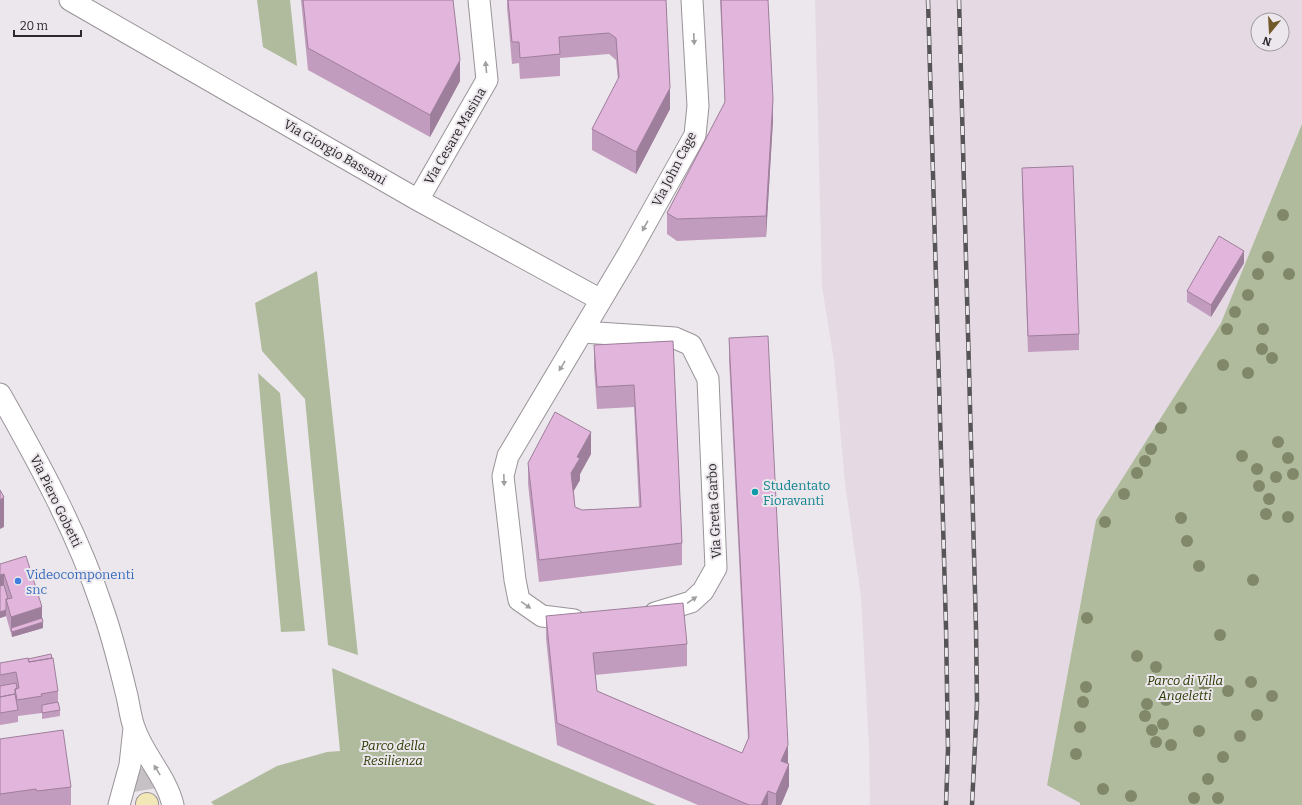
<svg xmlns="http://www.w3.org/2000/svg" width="1302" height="805" font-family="Bitter,serif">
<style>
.built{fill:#e5dae4;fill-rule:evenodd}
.green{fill:#afbb9c}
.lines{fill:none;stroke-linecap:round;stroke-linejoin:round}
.secondary-tunnel{stroke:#c5c1c5;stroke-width:22;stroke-dasharray:22 11;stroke-linecap:butt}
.street-casing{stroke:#999498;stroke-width:23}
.secondary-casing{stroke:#999498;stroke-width:24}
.street{stroke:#fff;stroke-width:21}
.secondary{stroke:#f2e7b6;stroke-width:22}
.rail-casing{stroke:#565456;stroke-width:4.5}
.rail{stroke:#ece7ec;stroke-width:3;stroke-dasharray:9;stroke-linecap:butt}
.tree{fill:#81886a}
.wall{fill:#c29cbe}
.shaded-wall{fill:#9e7f9b}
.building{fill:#e2b5dd;stroke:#9e7f9b}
.oneway{fill:#a09fa0}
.culture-dot{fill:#0f9aa8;stroke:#ece7ec;stroke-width:1.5}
.shop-dot{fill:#3f7fe0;stroke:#ece7ec;stroke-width:1.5}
.labels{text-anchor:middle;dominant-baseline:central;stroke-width:4;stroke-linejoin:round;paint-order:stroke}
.street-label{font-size:13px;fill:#2b292b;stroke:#ece7ec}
.culture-label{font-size:13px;fill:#0d838f;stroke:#ece7ec;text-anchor:start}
.shop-label{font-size:13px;fill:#366cbe;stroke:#ece7ec;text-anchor:start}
.park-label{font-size:13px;font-style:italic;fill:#2a3a00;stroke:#ece7ec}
</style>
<rect width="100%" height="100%" fill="#ece7ec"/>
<path class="built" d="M815,0H1302V124L1221,323L1096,520L1047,784L1080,803V805H870L869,748L861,597L845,483L834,361L822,287ZM1258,20H1282V44H1258Z"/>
<path class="green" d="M257,0H290L297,66L263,47Z
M1302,124V805H1080V803L1047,785L1096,520L1221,323Z
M317,271L358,655L328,645L305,399L262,351L255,303Z
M258,373L280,393L305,631L281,632Z
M332,668L656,805H214L211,802L277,766L327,752L340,751Z"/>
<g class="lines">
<path class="secondary-tunnel" d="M135,736L147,804"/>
<g class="street-casing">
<path id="street" d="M70,0L418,200L601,300
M418,200L487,80L479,0
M582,332L675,338L691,345L708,379L716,568L703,591L691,602L655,613
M0,394C39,463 77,532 102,607C112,635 119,663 126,692C129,703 130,716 134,727C143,755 166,776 173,805
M574,620L542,616L519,600L515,580L503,476L508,456L629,253L695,135L698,106L692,0
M119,805L130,765L134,728"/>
</g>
<g class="secondary-casing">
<path id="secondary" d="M147,804V805"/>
</g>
<use href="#street" class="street"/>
<use href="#secondary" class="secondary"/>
<g class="rail-casing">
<path id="rail" d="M928,0L946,627L948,749L946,805
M959,0L976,628L977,704L972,805"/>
</g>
<use href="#rail" class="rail"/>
</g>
<g class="tree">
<circle cx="1283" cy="215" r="6"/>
<circle cx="1268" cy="257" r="6"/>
<circle cx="1258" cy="274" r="6"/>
<circle cx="1289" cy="274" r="6"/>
<circle cx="1248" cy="295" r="6"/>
<circle cx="1235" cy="312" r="6"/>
<circle cx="1227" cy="329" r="6"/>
<circle cx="1263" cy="329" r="6"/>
<circle cx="1262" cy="349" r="6"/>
<circle cx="1272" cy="358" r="6"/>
<circle cx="1223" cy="365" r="6"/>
<circle cx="1248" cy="373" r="6"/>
<circle cx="1181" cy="408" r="6"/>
<circle cx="1161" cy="428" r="6"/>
<circle cx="1278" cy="442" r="6"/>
<circle cx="1151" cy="449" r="6"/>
<circle cx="1242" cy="456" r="6"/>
<circle cx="1288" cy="458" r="6"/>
<circle cx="1145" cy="461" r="6"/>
<circle cx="1257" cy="469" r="6"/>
<circle cx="1137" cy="473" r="6"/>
<circle cx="1293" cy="474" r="6"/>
<circle cx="1276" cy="477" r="6"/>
<circle cx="1259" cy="486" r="6"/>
<circle cx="1124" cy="494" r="6"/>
<circle cx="1269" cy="499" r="6"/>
<circle cx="1266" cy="514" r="6"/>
<circle cx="1288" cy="517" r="6"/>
<circle cx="1181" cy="518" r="6"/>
<circle cx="1105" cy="522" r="6"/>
<circle cx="1187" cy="541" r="6"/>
<circle cx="1199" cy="566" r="6"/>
<circle cx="1253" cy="580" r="6"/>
<circle cx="1087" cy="618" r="6"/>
<circle cx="1220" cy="635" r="6"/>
<circle cx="1137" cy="656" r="6"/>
<circle cx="1156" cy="667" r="6"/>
<circle cx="1189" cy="680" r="6"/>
<circle cx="1251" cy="682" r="6"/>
<circle cx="1086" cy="687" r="6"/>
<circle cx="1205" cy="687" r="6"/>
<circle cx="1228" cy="691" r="6"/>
<circle cx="1272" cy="696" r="6"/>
<circle cx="1166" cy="700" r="6"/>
<circle cx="1083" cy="702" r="6"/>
<circle cx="1147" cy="704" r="6"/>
<circle cx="1257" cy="715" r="6"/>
<circle cx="1145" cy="716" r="6"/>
<circle cx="1163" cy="724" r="6"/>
<circle cx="1080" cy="727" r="6"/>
<circle cx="1152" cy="730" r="6"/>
<circle cx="1199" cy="731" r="6"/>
<circle cx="1240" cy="736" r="6"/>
<circle cx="1156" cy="742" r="6"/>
<circle cx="1171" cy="745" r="6"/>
<circle cx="1076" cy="754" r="6"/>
<circle cx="1223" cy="757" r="6"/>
<circle cx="1208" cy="779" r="6"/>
<circle cx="1103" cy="789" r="6"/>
<circle cx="1131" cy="796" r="6"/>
<circle cx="1194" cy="798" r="6"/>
<circle cx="1218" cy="798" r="6"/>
</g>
<path class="wall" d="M301,0H453L460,81L430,137L308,70Z
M507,0H666L670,109L636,174L592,150V129L618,80L616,60L609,54L560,58V76L520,79L519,63L512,64L507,7Z
M720,0H768L773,120L766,237L677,241L667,234V213L725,104Z
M1022,168L1079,334V350L1028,352L1022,185Z
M1244,263L1211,317L1187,302V291Z
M729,338L788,764L789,786L781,805H698L557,745L546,638V616L687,644V666L595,675L597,691L742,753L748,739L729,360Z
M673,341L682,543V565L539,582L528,484V463L591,454L580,474V480L574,491L575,507L582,510L639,507L634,407L597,409L594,367V345Z
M0,564L42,618L43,628L12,637L6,616L0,618Z
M0,663L58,691V702L60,710V716L42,719V713L18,716V722L0,725Z
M0,739L71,787V805H0Z"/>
<path class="shaded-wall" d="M460,60V81L430,137V115Z
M670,88V109L636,174V152Z
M773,99V120L766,237V216Z
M1244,251V263L1211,317V305Z
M591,432V454L580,474V480L571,495V473L577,457Z
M4,497V527L0,529V500Z
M0,569L4,574V591L0,592Z
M42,607V623L43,622V628L12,637V632L11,628V634V617Z
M6,610V616L0,618V612Z
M788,745V766L781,761Z
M789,764V786L781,805H776V794Z
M768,791V805H761Z"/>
<path class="building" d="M303,0H453L460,60L430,115L308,48Z
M508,0H666L670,88L636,152L592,129L619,77L616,38L609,33L559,37L560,54L520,58L519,42H512Z
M721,0H768L773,99L766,216L677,219L667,213L725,102Z
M1073,166L1079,334L1028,336L1022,168Z
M1219,236L1244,251L1211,305L1187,291Z
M768,336L788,745L781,761L789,764L776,794L768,791L761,805H749L557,723L546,616L683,603L687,644L593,653L597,691L742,753L749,737L729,338Z
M673,341L682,543L539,560L528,463L555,412L591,432L577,457L580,458L571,473L575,507L582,510L641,507L634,385L597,387L594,345Z
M0,490L4,497L0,500Z
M26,556L42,607L11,617L6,599L12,598L4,574L0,575V564Z
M4,585L8,599H6V610L0,612V586Z
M42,618L43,622L12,632L11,628Z
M51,654L52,658L29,662L28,659Z
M28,658L29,662L53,658L58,691L41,694L42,696L17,700L15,689L19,688L16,672L0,675V663Z
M16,683L17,689H15V694L0,697V686Z
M15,694L18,710L0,713V697Z
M58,702L60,710L42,713V705Z
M63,730L71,787L37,791L36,789L0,794V739Z"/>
<defs><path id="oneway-solid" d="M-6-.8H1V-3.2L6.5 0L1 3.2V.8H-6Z"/></defs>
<g class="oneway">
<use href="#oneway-solid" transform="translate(694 39) rotate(87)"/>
<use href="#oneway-solid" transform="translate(486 67) rotate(-96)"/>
<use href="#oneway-solid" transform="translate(645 226) rotate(119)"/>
<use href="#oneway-solid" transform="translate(562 366) rotate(121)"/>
<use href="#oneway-solid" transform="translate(504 480) rotate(88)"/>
<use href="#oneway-solid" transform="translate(692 600) rotate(-34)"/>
<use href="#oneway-solid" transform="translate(526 605) rotate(35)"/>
<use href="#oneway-solid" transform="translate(157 770) rotate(-122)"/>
</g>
<circle class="culture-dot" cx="755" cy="492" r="4"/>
<circle class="shop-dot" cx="18" cy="581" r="4"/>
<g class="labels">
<g class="street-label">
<text transform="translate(455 136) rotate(-60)">Via Cesare Masina</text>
<text transform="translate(335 152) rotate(30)">Via Giorgio Bassani</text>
<text transform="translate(674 169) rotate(-63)">Via John Cage</text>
<text transform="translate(56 501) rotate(64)">Via Piero Gobetti</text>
<text transform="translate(714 511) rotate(-93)">Via Greta Garbo</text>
</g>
<g class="culture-label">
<text x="763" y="485">Studentato<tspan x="763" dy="15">Fioravanti</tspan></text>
</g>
<g class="shop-label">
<text x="26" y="574">Videocomponenti<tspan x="26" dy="15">snc</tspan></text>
</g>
<g class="park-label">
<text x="1185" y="680">Parco di Villa<tspan x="1185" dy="15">Angeletti</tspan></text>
<text x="393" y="745">Parco della<tspan x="393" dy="15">Resilienza</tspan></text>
</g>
</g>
<g transform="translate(1270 32) rotate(198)"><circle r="19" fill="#ece7ec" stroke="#9f9b9f"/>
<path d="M0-3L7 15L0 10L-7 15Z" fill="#72592a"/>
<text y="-6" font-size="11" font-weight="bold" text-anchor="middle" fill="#2b292b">N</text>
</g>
<path d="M14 30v6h67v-6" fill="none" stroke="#2b292b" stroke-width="2"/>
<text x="20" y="30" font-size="12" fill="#2b292b" stroke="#ece7ec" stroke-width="3" paint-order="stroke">20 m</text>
</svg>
